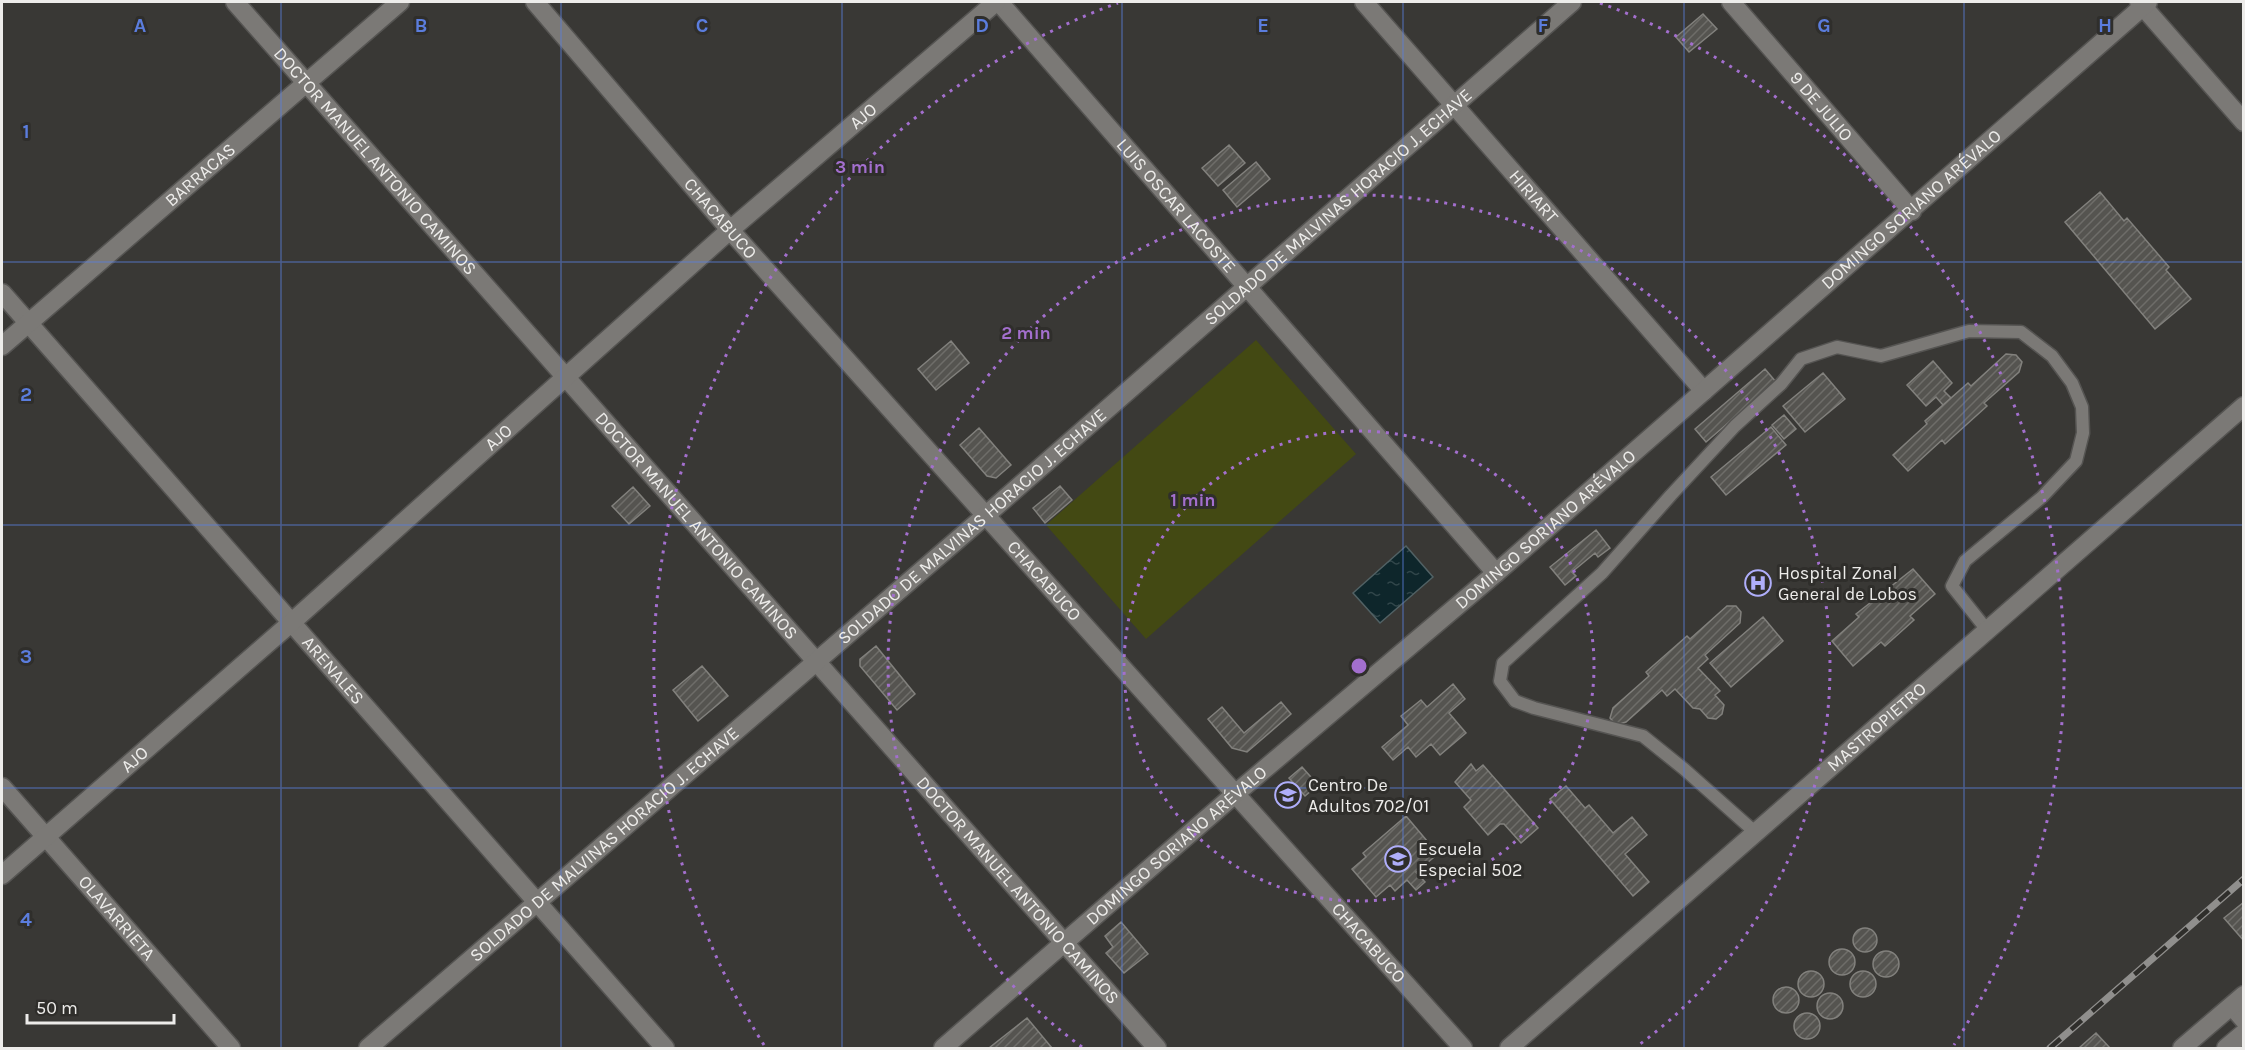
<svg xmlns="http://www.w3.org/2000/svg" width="2245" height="1050" font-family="Karla,sans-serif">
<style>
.garden{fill:#434913}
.water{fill:url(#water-ripples);stroke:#516164;stroke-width:1.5}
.building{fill:url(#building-hatch);stroke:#82817d;stroke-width:1.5}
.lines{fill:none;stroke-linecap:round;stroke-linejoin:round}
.service-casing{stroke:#555452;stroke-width:15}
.minor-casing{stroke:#555452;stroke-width:21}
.service{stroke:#7b7976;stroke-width:12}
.minor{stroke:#7b7976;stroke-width:18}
.rail-casing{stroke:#908f8d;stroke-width:7}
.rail{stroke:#2f2e2b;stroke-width:4.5;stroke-dasharray:14;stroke-linecap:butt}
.grid{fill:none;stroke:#5b7ddd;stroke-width:1.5;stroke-opacity:0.55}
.ring{fill:none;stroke:#a36fce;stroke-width:3;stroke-dasharray:3 6}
.labels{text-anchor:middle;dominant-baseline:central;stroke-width:6;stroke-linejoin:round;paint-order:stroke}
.street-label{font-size:18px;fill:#edecea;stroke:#2f2e2b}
.poi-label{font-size:18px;fill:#edecea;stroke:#2f2e2b;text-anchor:start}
.grid-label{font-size:20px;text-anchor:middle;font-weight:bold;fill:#5b7ddd;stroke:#2f2e2b;stroke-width:6;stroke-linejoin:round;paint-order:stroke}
.centre{fill:#a36fce;stroke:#2f2e2b;stroke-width:3}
.ring-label{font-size:18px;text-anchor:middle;font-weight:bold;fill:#a36fce;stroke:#2f2e2b;stroke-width:6;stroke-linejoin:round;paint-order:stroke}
</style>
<defs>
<pattern id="water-ripples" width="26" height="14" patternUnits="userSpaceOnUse" patternTransform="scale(1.5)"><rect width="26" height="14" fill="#0e262b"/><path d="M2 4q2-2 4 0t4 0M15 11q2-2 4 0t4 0" fill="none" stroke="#31464a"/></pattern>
<pattern id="building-hatch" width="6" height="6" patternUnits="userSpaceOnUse" patternTransform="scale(1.5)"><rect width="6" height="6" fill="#555450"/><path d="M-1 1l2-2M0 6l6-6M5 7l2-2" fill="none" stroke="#6e6d69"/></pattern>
</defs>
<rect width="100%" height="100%" fill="#393835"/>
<path class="garden" d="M1256,340L1356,454L1146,639L1046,525Z"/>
<path class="water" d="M1406,546L1433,577L1380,623L1353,593Z"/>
<path class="building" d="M1703,14L1717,29L1689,52L1676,37Z
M1229,145L1245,163L1218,186L1202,168Z
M1256,162L1270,179L1237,207L1223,190Z
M2100,192L2124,221L2127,218L2169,267L2166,270L2191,299L2155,329L2065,222Z
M951,341L969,363L936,390L918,369Z
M2006,354L2016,355L2022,362L2019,372L1984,403L1987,406L1945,444L1942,440L1908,471L1893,455L1927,424L1925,421L1968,383L1971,386Z
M1933,361L1952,383L1944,391L1951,398L1943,405L1936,397L1926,406L1907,385Z
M1765,369L1776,382L1706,442L1695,429Z
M1823,373L1845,399L1805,432L1783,406Z
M1784,415L1796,429L1784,439L1772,425Z
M1771,427L1786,445L1726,495L1711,477Z
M979,428L1011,465L996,478L987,476L960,445Z
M1060,486L1072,500L1045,523L1033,508Z
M633,487L650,506L629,524L612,506Z
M1596,530L1610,548L1598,557L1595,553L1572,572L1576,576L1565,585L1550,567Z
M1913,569L1935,594L1910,616L1914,620L1885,646L1881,642L1853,666L1832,641L1859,617L1856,614Z
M1727,606H1736L1741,612L1740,623L1705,655L1708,659L1698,668L1720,691L1715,695L1724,705L1722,714L1716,719L1708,718L1700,709L1693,708L1675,689L1667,696L1662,690L1626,722L1616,725L1610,718L1613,708L1649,676L1646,672L1687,636L1690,639Z
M1763,617L1783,641L1731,687L1710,663Z
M876,646L915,694L897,710L860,666V659Z
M702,666L728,696L698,721L673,690Z
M1453,684L1465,699L1449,713L1466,733L1440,755L1431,744L1416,757L1408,747L1393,760L1382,747L1408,725L1401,716L1421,700L1427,707Z
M1281,702L1291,714L1247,752L1232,748L1208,719L1222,707L1244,733Z
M1471,764L1476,771L1483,765L1538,828L1521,843L1504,824H1500L1488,835L1464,807L1471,800L1455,782Z
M1302,767L1318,785L1305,796L1289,778Z
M1566,786L1585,808L1589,805L1613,833L1632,817L1647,835L1625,854L1649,882L1633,896L1550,799Z
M1406,816L1438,854L1416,872L1425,882L1416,890L1407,880L1395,891L1390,885L1376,897L1352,869L1366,857L1363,853Z
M2244,902V941L2224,918Z
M1121,922L1148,954L1124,973L1106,953L1113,947L1105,936Z
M1853 940a12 12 0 1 1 24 0a12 12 0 1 1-24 0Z
M1829 962a13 13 0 1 1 26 0a13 13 0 1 1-26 0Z
M1873 964a13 13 0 1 1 26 0a13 13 0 1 1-26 0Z
M1798 984a13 13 0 1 1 26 0a13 13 0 1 1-26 0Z
M1850 984a13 13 0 1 1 26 0a13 13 0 1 1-26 0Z
M1773 1000a13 13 0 1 1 26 0a13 13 0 1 1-26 0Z
M1817 1006a13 13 0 1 1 26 0a13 13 0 1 1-26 0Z
M1794 1026a13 13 0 1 1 26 0a13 13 0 1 1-26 0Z
M1027,1018L1052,1048H989Z
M2096,1033L2110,1048H2079Z"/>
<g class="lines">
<g class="service-casing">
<path id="service" d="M1756,833L1684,769L1643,736L1534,708L1515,701L1500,681L1503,663L1602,573L1671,495L1735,426L1781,384L1801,359L1837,347L1881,356L1969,331L2021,332L2052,356L2072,383L2082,407L2083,433L2076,461L2042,497L1965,561L1952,586L1987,630"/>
</g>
<g class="minor-casing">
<g id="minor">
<path id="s1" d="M235,2L1157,1048"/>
<path id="s2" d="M535,2L730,230L1463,1048"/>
<path id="s3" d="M999,2L1496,573"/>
<path id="s4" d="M1364,2L1704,391"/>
<path id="s5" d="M1731,2L1912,211"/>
<path d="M2139,2L2244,122"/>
<path id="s6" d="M2,293L665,1048"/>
<path id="s7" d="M2,346L400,2"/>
<path id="s8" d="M2,787L231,1048"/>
<path id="s9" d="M2,875L292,622L730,230L996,2"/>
<path d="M2232,1006L2244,1020"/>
<path id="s10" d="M368,1048L985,516L1572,2"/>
<path id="s11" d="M943,1048L1234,795L1496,573L2148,2"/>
<path id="s12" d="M1509,1048L2244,406"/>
<path d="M2182,1048L2244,995"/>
<path d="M2226,1048L2244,1033"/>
</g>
</g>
<use href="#service" class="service"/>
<use href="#minor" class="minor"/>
<g class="rail-casing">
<path id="rail" d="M2050,1048L2244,879"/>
</g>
<use href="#rail" class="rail"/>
</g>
<path class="grid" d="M281,2V1048M561,2V1048M842,2V1048M1122,2V1048M1403,2V1048M1684,2V1048M1964,2V1048M2,262H2244M2,525H2244M2,788H2244"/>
<g class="ring">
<circle cx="1359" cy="666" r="235"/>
<path d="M1082 1047A471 471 0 1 1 1636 1047"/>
<path d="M764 1045A706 706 0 0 1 1118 3M1600 3A706 706 0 0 1 1954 1045"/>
</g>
<defs>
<g id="hospital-ring" transform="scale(1.35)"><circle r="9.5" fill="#2f2e2b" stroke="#afaefa" stroke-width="1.5"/><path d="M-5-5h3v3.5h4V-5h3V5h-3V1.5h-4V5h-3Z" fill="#afaefa"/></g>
<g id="school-ring" transform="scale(1.35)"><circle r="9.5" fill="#2f2e2b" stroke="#afaefa" stroke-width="1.5"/><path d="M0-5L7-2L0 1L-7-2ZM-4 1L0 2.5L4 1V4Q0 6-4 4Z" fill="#afaefa"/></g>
</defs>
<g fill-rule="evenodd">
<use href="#hospital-ring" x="1758" y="583"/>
<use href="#school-ring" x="1288" y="795"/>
<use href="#school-ring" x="1398" y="859"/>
</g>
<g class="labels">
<g class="street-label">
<text stroke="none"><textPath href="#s5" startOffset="138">9 DE JULIO</textPath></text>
<text stroke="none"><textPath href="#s9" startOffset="1148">AJO</textPath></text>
<text stroke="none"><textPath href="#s1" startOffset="212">DOCTOR MANUEL ANTONIO CAMINOS</textPath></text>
<text stroke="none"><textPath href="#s7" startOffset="262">BARRACAS</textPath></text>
<text stroke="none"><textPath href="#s4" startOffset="258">HIRIART</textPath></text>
<text stroke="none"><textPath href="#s3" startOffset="270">LUIS OSCAR LACOSTE</textPath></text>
<text stroke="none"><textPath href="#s10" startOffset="1284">SOLDADO DE MALVINAS HORACIO J. ECHAVE</textPath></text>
<text stroke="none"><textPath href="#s11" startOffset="1281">DOMINGO SORIANO ARÉVALO</textPath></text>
<text stroke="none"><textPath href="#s2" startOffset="285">CHACABUCO</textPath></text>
<text stroke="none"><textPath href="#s9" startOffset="662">AJO</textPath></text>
<text stroke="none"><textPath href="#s1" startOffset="698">DOCTOR MANUEL ANTONIO CAMINOS</textPath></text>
<text stroke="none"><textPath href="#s10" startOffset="798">SOLDADO DE MALVINAS HORACIO J. ECHAVE</textPath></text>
<text stroke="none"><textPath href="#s11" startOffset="795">DOMINGO SORIANO ARÉVALO</textPath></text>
<text stroke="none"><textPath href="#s2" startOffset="771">CHACABUCO</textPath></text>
<text stroke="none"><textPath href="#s6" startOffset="502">ARENALES</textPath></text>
<text stroke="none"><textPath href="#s12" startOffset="488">MASTROPIETRO</textPath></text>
<text stroke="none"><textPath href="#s9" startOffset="176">AJO</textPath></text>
<text stroke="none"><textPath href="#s10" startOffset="312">SOLDADO DE MALVINAS HORACIO J. ECHAVE</textPath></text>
<text stroke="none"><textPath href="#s11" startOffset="309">DOMINGO SORIANO ARÉVALO</textPath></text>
<text stroke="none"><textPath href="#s1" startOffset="1184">DOCTOR MANUEL ANTONIO CAMINOS</textPath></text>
<text stroke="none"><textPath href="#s8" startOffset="174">OLAVARRIETA</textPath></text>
<text stroke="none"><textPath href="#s2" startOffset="1257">CHACABUCO</textPath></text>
</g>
<g class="poi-label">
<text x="1778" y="573">Hospital Zonal<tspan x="1778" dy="21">General de Lobos</tspan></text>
<text x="1308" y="785">Centro De<tspan x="1308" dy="21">Adultos 702/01</tspan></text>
<text x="1418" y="849">Escuela<tspan x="1418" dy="21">Especial 502</tspan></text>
</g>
</g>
<g class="grid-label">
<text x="140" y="32">A</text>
<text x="421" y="32">B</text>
<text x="702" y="32">C</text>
<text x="982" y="32">D</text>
<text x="1263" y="32">E</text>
<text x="1543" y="32">F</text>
<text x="1824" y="32">G</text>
<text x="2105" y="32">H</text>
<text x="26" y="138">1</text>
<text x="26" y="401">2</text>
<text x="26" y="663">3</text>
<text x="26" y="926">4</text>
</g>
<circle cx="1359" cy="666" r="9" class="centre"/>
<g class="ring-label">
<text x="860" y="173">3 min</text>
<text x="1026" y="339">2 min</text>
<text x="1193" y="506">1 min</text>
</g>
<rect width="2245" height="1050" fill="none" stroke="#edecea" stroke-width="6"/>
<path d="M27 1014v9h147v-9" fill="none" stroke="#edecea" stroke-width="3"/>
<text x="36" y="1014" font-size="18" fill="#edecea" stroke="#2f2e2b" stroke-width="4.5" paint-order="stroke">50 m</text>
</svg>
